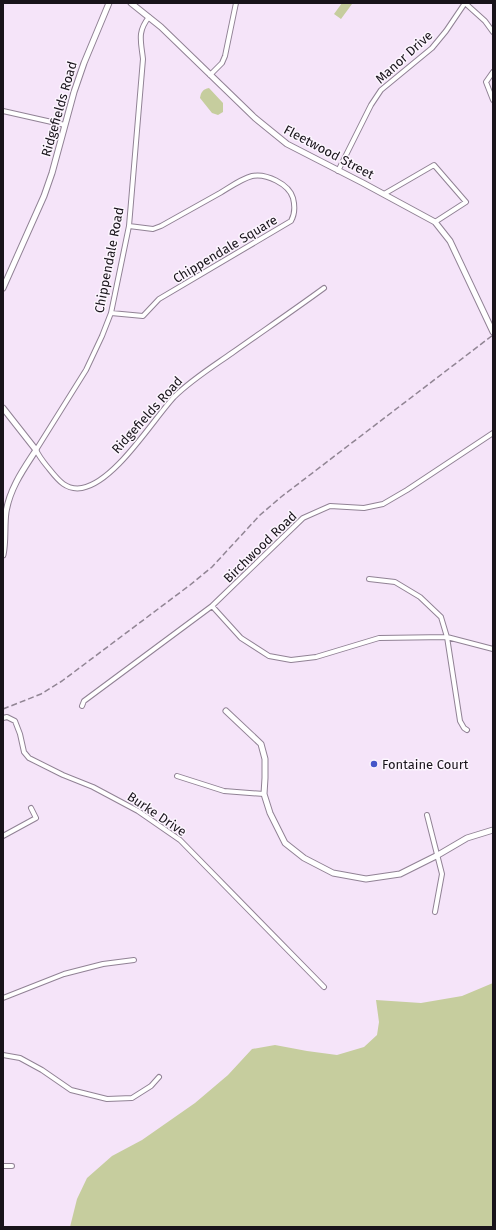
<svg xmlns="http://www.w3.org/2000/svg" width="496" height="1230" font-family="'Fira Sans',sans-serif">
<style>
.green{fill:#c6cd9e}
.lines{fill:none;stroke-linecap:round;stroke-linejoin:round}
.minor-casing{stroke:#918295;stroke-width:6}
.tertiary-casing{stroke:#918295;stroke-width:7}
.minor{stroke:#fff;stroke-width:4}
.tertiary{stroke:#fff;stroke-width:5}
.rail{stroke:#918594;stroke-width:1.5;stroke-dasharray:6 3;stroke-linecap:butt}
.poi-dot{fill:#4455c9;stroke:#fcf5fe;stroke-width:1.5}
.labels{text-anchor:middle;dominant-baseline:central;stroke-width:3;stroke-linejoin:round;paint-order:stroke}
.street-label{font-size:13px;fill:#18131a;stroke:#fcf5fe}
.poi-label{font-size:13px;fill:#18131a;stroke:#fcf5fe;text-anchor:start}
</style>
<rect width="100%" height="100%" fill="#f5e4f9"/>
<path class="green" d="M342,3H350L352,4L341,19L334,14Z
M209,88L223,103V112L218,115L212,113L200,98C201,92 203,89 209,88Z
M493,983V1227H70L77,1199L87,1178L112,1156L142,1140L195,1103L228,1075L252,1049L275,1045L307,1051L337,1055L364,1047L377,1035L379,1022L376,1000L421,1003L462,996Z"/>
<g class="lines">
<g class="minor-casing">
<path id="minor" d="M465,3L485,21L493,32
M149,17C137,32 141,41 143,59L129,226L111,313L102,336L86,370L36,450C39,456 42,460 46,465C56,477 64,491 82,488C115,482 152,421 174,397C191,380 212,367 232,353C263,331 294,310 324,288
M493,72L486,82L493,100
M210,75L222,63L225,56L236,3
M3,111L65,125
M338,171L371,105L381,90L432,48L446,31L465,3
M384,194L434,165L466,202L435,222
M111,313L143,316L159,299L291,221C295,214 295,206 293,198C289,184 266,173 252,176C241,179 230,187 220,193C200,204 181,215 161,226L153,229L129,226
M369,579L395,582L420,597L441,617L447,637L460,721L464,728L467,730
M212,606L241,638L269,656L291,660L316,657L379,638L447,637L493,649
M82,706L84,701L212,606L303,518L330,506L364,508L383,504L407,490L493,433
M3,718L7,717L15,721L20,734L24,752L29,758L63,775L93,787L138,811L180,840L324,987
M177,776L224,791L264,794
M427,815L442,874L435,912
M3,836L36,818L31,808
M3,998L64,974L103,964L134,960
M3,1055L20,1058L42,1070L71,1090L107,1099L132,1098L151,1086L159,1077
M3,1166H12"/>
</g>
<g class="tertiary-casing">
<path id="tertiary" d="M131,3L161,27L255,118L287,144L363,183L435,222L450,241L493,332
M3,288L44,196L52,173L74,92L84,63L109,3
M3,408L36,450C23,470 10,488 6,512C4,526 6,541 3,555
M226,711L261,744L265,759V778L264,794L270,813L285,843L304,858L333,873L366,879L400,874L438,855L467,838L493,830"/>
</g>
<use href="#minor" class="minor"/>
<use href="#tertiary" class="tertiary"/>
<path class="rail" d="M3,709L41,694L62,681L190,585L212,567L260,515L281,497L493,335"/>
</g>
<circle class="poi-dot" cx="374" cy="764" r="4"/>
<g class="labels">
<g class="street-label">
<text transform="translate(404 57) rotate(-42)">Manor Drive</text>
<text transform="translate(59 109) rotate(-74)">Ridgefields Road</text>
<text transform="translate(329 152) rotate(28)">Fleetwood Street</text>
<text transform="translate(225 249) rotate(-31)">Chippendale Square</text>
<text transform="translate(109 260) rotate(-79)">Chippendale Road</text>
<text transform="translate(147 415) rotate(-48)">Ridgefields Road</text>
<text transform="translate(260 547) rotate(-44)">Birchwood Road</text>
<text transform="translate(157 814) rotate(34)">Burke Drive</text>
</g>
<g class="poi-label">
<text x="382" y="764">Fontaine Court</text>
</g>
</g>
<rect width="496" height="1230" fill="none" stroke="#18131a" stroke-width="8"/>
</svg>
